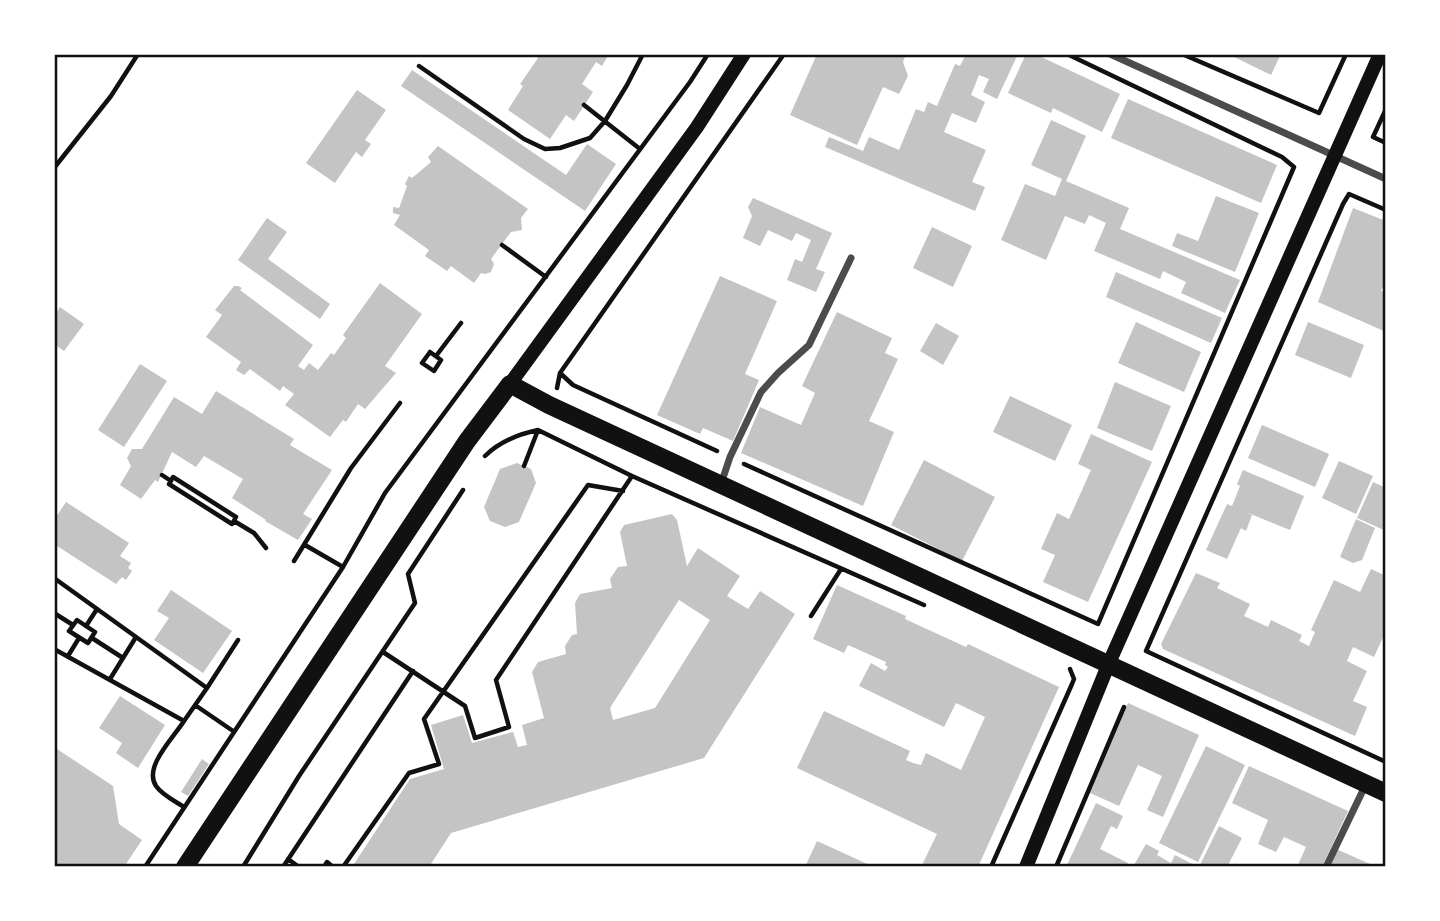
<svg xmlns="http://www.w3.org/2000/svg" width="1440" height="921" font-family="Barlow,sans-serif">
<style>
.building{fill:#c4c4c4;fill-rule:evenodd}
.lines{fill:none;stroke-linecap:round;stroke-linejoin:round}
.path{stroke:#111;stroke-width:4.5}
.minor{stroke:#4c4c4c;stroke-width:7}
.secondary{stroke:#111;stroke-width:14}
.primary{stroke:#111;stroke-width:18}
.neatline{fill:none;stroke:#111;stroke-width:2.5}
</style>
<rect width="100%" height="100%" fill="#fff"/>
<path class="building" d="M533,54H609L602,66L596,62L582,84L593,92L574,121L566,115L550,139L508,110L523,86L520,84L538,58Z
M817,54H906L903,62L908,76L899,94L883,87L857,145L790,115Z
M966,54H1018L997,99L983,92L989,79L979,75L971,95L985,102L976,123L952,113L944,132L986,150L972,182L985,187L975,211L825,147L829,137L863,151L869,137L899,150L916,109L924,112L928,102L937,106L955,64L960,66Z
M1026,54H1035L1120,94L1102,132L1053,108L1051,113L1008,93Z
M1228,54H1281L1271,75Z
M412,70L566,175L587,144L616,164L585,211L401,86Z
M357,90L386,110L365,140L371,144L362,157L356,152L335,183L306,163Z
M1128,99L1277,165L1261,203L1111,138Z
M1051,120L1086,136L1066,181L1129,208L1120,229L1240,280L1225,313L1181,293L1186,282L1163,271L1160,279L1094,251L1106,223L1089,215L1085,224L1065,216L1046,260L1001,240L1025,184L1055,196L1062,179L1031,165Z
M438,146L528,209L521,218L522,230L511,232L491,259L494,264L491,272L485,274L481,273L474,283L451,266L447,271L425,256L429,250L394,225L400,215L393,213V207L399,208L407,186L405,184L409,176L412,178L431,162L428,157Z
M1216,196L1259,213L1235,272L1172,246L1177,233L1198,241Z
M753,198L832,233L816,269L825,272L816,292L787,280L795,259L802,262L811,240L796,233L792,241L768,230L760,246L743,238L752,216L748,207Z
M1353,208L1386,221V280L1381,291L1386,292V332L1318,302Z
M267,218L287,232L268,259L330,304L320,319L238,260Z
M932,227L972,246L953,287L913,268Z
M1116,272L1222,318L1211,343L1106,297Z
M720,276L777,301L745,374L759,380L733,441L703,428L700,434L657,415Z
M380,283L422,314L385,366L396,373L365,409L358,404L346,422L343,420L330,437L285,405L294,394L283,386L280,391L250,369L244,375L236,370L241,362L206,337L222,315L215,310L234,286H238L242,288L240,290L313,345L298,366L304,370L309,363L318,370L331,353L334,355L346,338L343,335Z
M60,307L84,324L64,351L54,344V316Z
M837,312L892,338L885,353L898,359L869,421L894,432L863,506L741,453L760,407L801,425L815,393L802,386Z
M1136,322L1201,352L1184,392L1118,363Z
M1308,322L1364,345L1351,378L1295,355Z
M936,323L959,336L943,365L920,351Z
M140,364L167,381L124,447L98,430Z
M1115,382L1171,406L1152,451L1097,428Z
M216,391L294,439L290,445L332,470L303,514L312,519L298,540L265,521L266,520L232,498L243,479L204,456L196,467L172,452L158,482L155,480L141,499L120,485L131,466L127,458L132,449H142L174,397L202,414Z
M1010,396L1072,425L1055,461L993,432Z
M1262,425L1329,454L1315,487L1248,458Z
M1091,434L1152,462L1088,602L1043,582L1055,555L1041,549L1057,513L1069,519L1091,470L1078,464Z
M924,460L995,497L962,561L891,525Z
M1339,461L1373,476L1356,514L1322,498Z
M517,463L531,469L536,483L519,522L505,527L490,521L484,507L500,469Z
M1243,470L1304,496L1290,530L1243,511L1252,515L1246,531L1241,528L1227,559L1206,550L1227,504L1232,506L1240,486L1237,484Z
M1373,482L1386,488V531L1357,518Z
M66,502L129,543L120,556L131,563L128,568L132,571L126,580L122,577L116,584L54,544V520Z
M672,514L677,520L687,566L698,548L740,576L727,596L748,609L760,591L795,614L704,758L451,833L429,867H352L410,779L444,769L431,725L463,715L472,743L513,732L518,747L527,745L522,725L544,718L532,672L538,662L566,654L565,646L572,635L577,634L575,603L580,594L612,588L610,579L618,567L627,566L620,532L624,525ZM679,600L710,620L655,708L613,720L610,708Z
M1356,519L1375,528L1362,560L1353,563L1340,557Z
M1371,569L1386,576V631L1374,657L1353,647L1347,661L1367,671L1353,701L1367,707L1355,736L1163,649L1161,644L1196,573L1220,583L1217,588L1250,604L1244,616L1268,627L1271,620L1302,635L1299,641L1309,646L1315,632L1311,630L1334,580L1360,592Z
M837,585L906,616L905,619L966,647L968,644L1059,687L978,867H921L937,834L797,768L824,711L910,751L906,760L913,763L921,765L926,753L961,770L985,717L956,703L944,727L859,686L871,663L885,671L888,667L885,665L886,662L848,645L844,653L813,639Z
M171,590L232,631L203,673L154,640L169,618L157,611Z
M120,696L165,725L138,768L116,753L122,743L99,728Z
M1128,703L1199,735L1163,817L1147,810L1162,776L1138,765L1119,806L1090,793Z
M1206,746L1245,765L1198,862L1159,843Z
M54,747L113,786L119,824L142,840L124,867H54Z
M202,759L209,764L188,796L181,792Z
M1249,766L1348,811L1322,867H1297L1306,847L1284,837L1276,852L1258,844L1268,820L1232,803Z
M1096,803L1123,816L1117,829L1111,826L1100,849L1128,863L1126,867H1072L1067,865Z
M1219,826L1242,838L1227,867H1199Z
M817,841L874,867H805Z
M1146,844L1159,851L1157,855L1171,863L1175,855L1198,867H1138L1134,865Z
M1336,849L1377,867H1328Z"/>
<g class="lines">
<path class="path" d="M1182,54L1319,113L1346,54
M419,66L524,139L545,149L560,148L590,138L605,121L627,85L643,54
M584,105L640,149
M1386,109L1373,137L1386,143
M54,168L111,96L138,54
M1386,210L1349,194L1343,204L1146,651L1386,762
M502,245L546,277
M430,352L441,360L434,371L422,363Z
M436,356L461,323
M560,373L573,385L717,451
M557,388L560,373L784,54
M485,456C499,442 519,434 538,430L632,476L924,605
M744,464L1098,624L1294,167L1282,157L1067,54
M524,466L538,430
M162,475L171,481
M173,477L236,517L232,524L169,484Z
M234,521L254,533L266,548
M305,545L343,567
M294,561L351,468L400,403
M54,578L207,688L184,721L54,649
M54,613L73,625
M811,616L841,569
M77,620L95,632L88,643L69,631Z
M86,626L97,609
M92,638L123,658
M383,652L465,706L475,738L509,727L496,680L632,476
M68,656L79,638
M110,679L136,637
M207,688L238,640
M195,705L233,731
M184,807C175,801 162,795 156,786C143,767 174,737 184,721
M288,859L299,867
M145,867L343,567L385,493L690,82L708,54
M243,867L299,776L415,603L408,574L463,490
M283,867L413,671
M324,867L327,862L333,867
M343,867L409,773L439,764L424,719L588,485L623,491
M991,867L1072,684L1074,679L1070,669
M1056,867L1124,707"/>
<path class="minor" d="M1110,54L1386,179
M721,484L730,457L761,392L778,373L809,345L851,258
M1326,867L1366,784"/>
<path class="secondary" d="M510,384L697,127L744,54
M1026,867L1109,663L1380,54"/>
<path class="primary" d="M185,867L467,441L510,384L549,405L1386,793"/>
</g>
<rect width="1440" height="921" fill="none" stroke="#ffffff" stroke-width="112"/>
<rect x="56" y="56" width="1328" height="809" class="neatline"/>
</svg>
